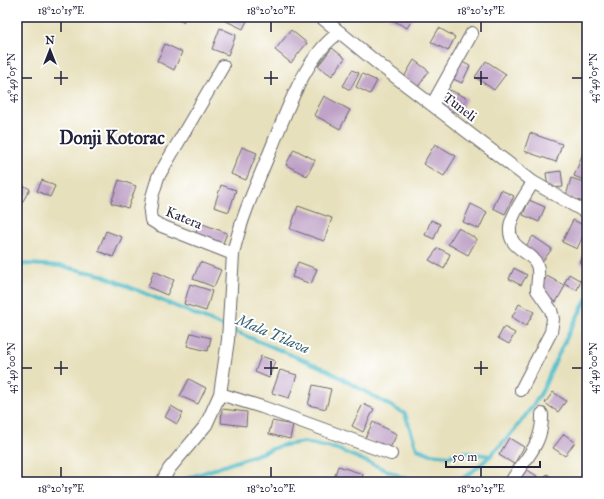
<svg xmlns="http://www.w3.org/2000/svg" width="604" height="499" font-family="'IM FELL Great Primer',serif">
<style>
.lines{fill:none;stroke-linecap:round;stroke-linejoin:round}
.stream{stroke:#4dbac7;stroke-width:4}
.building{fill:#bea0c6}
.street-casing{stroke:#676468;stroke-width:14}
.street{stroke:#fff;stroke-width:12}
.ticks{fill:none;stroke:#22223b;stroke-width:1.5}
.labels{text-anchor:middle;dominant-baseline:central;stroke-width:4;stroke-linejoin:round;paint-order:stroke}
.street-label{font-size:14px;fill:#22223b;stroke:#fff}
.water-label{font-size:15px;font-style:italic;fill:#335f73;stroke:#fff}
.district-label{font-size:18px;font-weight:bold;fill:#22223b;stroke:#fff}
.neatline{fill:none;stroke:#22223b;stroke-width:1.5}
.ticks-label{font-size:10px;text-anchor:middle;fill:#22223b}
</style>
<rect width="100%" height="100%" fill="#fff"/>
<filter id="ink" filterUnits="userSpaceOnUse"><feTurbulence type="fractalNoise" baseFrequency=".025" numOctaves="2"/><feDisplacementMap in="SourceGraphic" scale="8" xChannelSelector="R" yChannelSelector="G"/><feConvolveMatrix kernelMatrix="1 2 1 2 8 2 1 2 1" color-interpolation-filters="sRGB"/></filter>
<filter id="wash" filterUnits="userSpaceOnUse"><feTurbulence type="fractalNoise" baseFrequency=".012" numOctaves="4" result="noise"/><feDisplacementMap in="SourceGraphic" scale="16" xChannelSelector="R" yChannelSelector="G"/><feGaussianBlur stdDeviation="0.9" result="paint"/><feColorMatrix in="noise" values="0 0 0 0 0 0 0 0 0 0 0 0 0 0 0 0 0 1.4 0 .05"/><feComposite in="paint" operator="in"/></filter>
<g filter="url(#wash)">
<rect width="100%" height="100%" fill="#e7e0bc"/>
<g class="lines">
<path class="stream" d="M17,265L27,264L61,266L101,275L325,369L405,414L417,449L431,454L449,456L463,452L491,456
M183,482L188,478L250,457L280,446L304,442L337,449L407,479L418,482
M457,482C486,465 519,427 537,399C544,390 548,377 553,366C564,343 574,321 587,299"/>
</g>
<g id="blocks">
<path class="building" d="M174,17H186L183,22Z
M225,17H249L243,29L224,20Z
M387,17H414L407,28Z
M220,28L236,35L228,55L212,49Z
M439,28L455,37L448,51L431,42Z
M291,30L307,43L291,63L275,50Z
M165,44L182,52L174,70L157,61Z
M332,48L345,58L332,76L318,66Z
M414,60L429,71L418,87L404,77Z
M460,61L470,66L462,83L451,78Z
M486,61L506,74L494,90L475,77Z
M352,70L359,73L350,90L343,86Z
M362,74L377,81L370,94L356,87Z
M450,90L467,98L459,114L442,106Z
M324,96L350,110L340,129L314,115Z
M530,133L562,144L556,162L524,151Z
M435,144L456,156L444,176L423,164Z
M242,147L257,153L246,180L231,174Z
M294,149L315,160L307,176L286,165Z
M584,151L587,152L586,181L574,176Z
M561,171L563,187L548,188L546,173Z
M571,178L587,183V188L583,202L566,196Z
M42,180L55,186L50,197L37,191Z
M119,180L136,186L128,208L111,203Z
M17,182L30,189L17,211Z
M221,185L236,190L229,212L214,207Z
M501,190L514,196L505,214L493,208Z
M529,200L545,207L539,222L523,215Z
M471,204L487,212L479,229L463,222Z
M298,206L332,218L324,241L290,229Z
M431,220L440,224L434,239L425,235Z
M573,220L587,227L577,249L562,242Z
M200,223L227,233L222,246L195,235Z
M458,228L477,239L468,255L448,244Z
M106,231L122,237L113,257L98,251Z
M533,236L552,249L542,262L524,249Z
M587,246V266L580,263Z
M438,248L450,254L444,269L429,260Z
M200,262L221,270L214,287L193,279Z
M298,262L317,269L311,284L292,277Z
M514,268L527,275L521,285L509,279Z
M154,271L174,280L167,295L148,287Z
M569,274L581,281L577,290L564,284Z
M547,276L565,286L556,302L538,291Z
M190,284L212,291L206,311L184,304Z
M519,304L534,312L526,326L512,317Z
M504,327L515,333L509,344L498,338Z
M191,333L211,338L208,351L187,346Z
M261,356L275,361L269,378L255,372Z
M280,370L297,375L289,398L272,393Z
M189,379L206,388L198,404L180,396Z
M313,385L331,389L326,409L308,405Z
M553,392L566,401L558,412L545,403Z
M363,404L374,409L363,432L352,426Z
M171,406L183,413L177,424L165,417Z
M222,409L247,412L246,426L221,423Z
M272,421L293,425L290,439L269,434Z
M373,422L397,434L389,450L365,438Z
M564,434L575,442L565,456L553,448Z
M509,438L524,447L514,464L499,455Z
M338,466L363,474L361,482H347L334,478Z
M526,469L537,476L533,482H528L520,477Z
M547,474L557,482H541Z"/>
</g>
</g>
<g filter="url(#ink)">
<use href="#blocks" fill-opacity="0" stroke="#676468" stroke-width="1"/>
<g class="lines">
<g class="street-casing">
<path id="street" d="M321,17L381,66L533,182L587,213
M223,66L158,177L152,197L150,212L151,220L159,225L233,254
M432,105L472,33
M521,390L551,332L553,319L551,310L537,290C537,282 540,273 537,265C532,250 508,251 510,227C511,215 527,193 533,182
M220,394L262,407L391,454
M162,482L169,469L206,425L220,394L228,340L233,254C240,221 256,185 269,154C285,116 304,56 340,32
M511,482C525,457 543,446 542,414"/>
</g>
<use href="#street" class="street"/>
</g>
</g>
<path class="ticks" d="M61,22V32M271,22V32M481,22V32M61,71V85M271,71V85M481,71V85M22,78H32M54,78H68M264,78H278M474,78H488M572,78H582M61,361V375M271,361V375M481,361V375M22,368H32M54,368H68M264,368H278M474,368H488M572,368H582M61,467V477M271,467V477M481,467V477"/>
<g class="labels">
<g class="street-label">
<text transform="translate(460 107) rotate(37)">Tuneli</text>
<text transform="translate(184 218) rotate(22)">Katera</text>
</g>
<g class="water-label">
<text transform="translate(273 334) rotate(23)">Mala Tilava</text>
</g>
<g class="district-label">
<text x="112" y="138">Donji Kotorac</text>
</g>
</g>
<rect width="604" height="499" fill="none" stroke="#fff" stroke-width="44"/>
<g transform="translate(50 50)" stroke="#ffffff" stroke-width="3" paint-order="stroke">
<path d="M0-3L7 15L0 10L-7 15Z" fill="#22223b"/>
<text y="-6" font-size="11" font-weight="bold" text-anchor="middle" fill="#22223b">N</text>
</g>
<path d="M446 461v6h94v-6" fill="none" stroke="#22223b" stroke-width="2"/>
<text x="452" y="461" font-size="12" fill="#22223b" stroke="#ffffff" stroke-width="3" paint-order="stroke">50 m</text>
<rect x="22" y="22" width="560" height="455" class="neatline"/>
<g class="ticks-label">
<text x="61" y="14">18°20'15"E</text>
<text x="271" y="14">18°20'20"E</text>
<text x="481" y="14">18°20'25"E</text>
<text transform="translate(11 78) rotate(-90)" y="4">43°49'05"N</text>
<text transform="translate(593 78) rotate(-90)" y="4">43°49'05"N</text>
<text transform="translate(11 368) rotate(-90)" y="4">43°49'00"N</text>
<text transform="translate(593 368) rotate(-90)" y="4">43°49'00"N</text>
<text x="61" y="492">18°20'15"E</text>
<text x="271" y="492">18°20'20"E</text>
<text x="481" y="492">18°20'25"E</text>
</g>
</svg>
